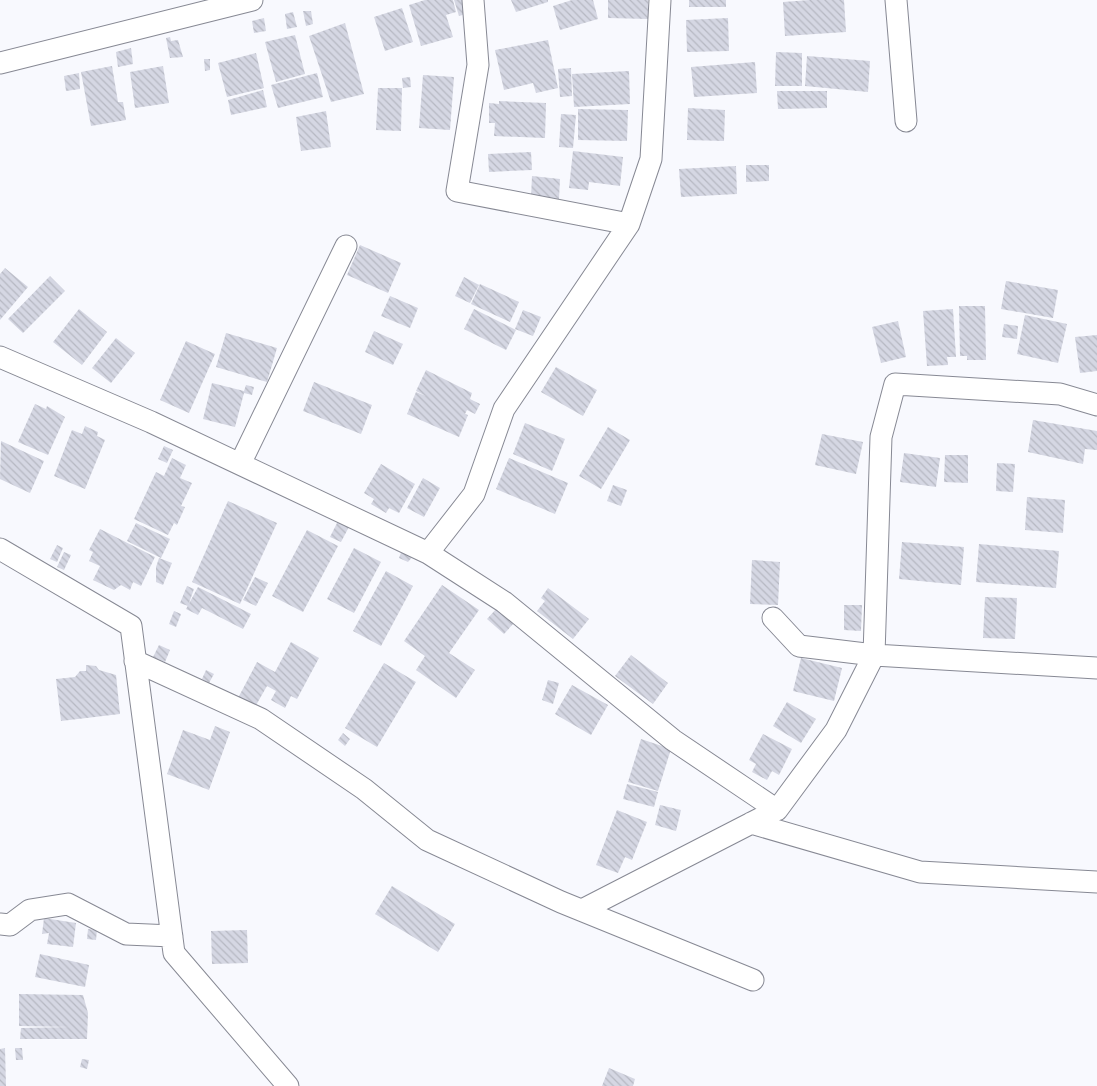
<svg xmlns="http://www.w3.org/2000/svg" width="1097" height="1086" font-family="Inter,sans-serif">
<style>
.building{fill:url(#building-back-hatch)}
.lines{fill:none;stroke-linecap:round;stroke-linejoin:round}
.minor-casing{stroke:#878994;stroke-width:23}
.minor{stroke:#fff;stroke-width:21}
</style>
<defs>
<pattern id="building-back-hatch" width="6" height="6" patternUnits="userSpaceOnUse" patternTransform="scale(1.25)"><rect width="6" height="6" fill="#d5d7e3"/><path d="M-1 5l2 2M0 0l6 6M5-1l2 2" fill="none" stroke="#b6b8c2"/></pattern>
</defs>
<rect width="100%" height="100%" fill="#f8f9fe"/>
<path class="building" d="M425,0H453L456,12L446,15L453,37L421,46L409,5Z
M454,0H466L470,13L459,16Z
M511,0H548V2L516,12Z
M572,0H593L598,19L560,30L553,6Z
M608,0H648V19L608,18Z
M689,0H726V7H689Z
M810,0H844L846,32L785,36L783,2Z
M402,8L413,42L385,51L374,17Z
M303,11H311L313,24L306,26Z
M293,12L297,27L287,29L285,14Z
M264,18L266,31L254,33L252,21Z
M728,18L729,51L687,52L686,20Z
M345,23L364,94L331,102L309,36Z
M295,35L305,74L276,82L265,42Z
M170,37L171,41L178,40L183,57L170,58L166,38Z
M548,40L558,88L536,93L533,83L504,90L495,50Z
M131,48L133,64L118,67L116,52Z
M776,52L802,53V86H775Z
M256,53L264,88L227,97L218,63Z
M807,56L870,61L868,92L805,86Z
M204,59H210V70L205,71Z
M755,62L757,93L694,97L691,67Z
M112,66L118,102H123L126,120L91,126L81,72Z
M163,66L169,103L135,108L130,72Z
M571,68L572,96L560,97L558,69Z
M629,71L630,104L574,107L572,74Z
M79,73L80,89L66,91L64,76Z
M317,73L323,97L278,108L271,85Z
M423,75L454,77L450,130L419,128Z
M410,77L411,87L403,88L402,78Z
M378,88H402L401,131L376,130Z
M263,90L267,107L231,115L228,100Z
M777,91H827V108L778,109Z
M499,101L546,103L545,138L494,136L495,123H489V103L499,104Z
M688,108L725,110L724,141L687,140Z
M578,109L628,110L627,141L578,140Z
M326,111L331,147L301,151L296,117Z
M561,114L576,115L573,148L559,147Z
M573,151L623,157L620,186L589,182L588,190L569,188Z
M531,152L532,170L489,172L488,154Z
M746,165H769V181L746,182Z
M736,166L737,194L681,197L679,169Z
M532,176L560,179L559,199L531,197Z
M360,245L401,263L388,293L347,275Z
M5,268L28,287L0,320V274Z
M50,276L65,291L23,333L8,319Z
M464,277L479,285L470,303L455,296Z
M1006,281L1058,290L1053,318L1001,309Z
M480,284L519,302L510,322L471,304Z
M390,296L418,308L410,328L381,316Z
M959,306H985L986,360H967V356H960Z
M79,309L107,332L82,365L53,342Z
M474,309L516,330L506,350L464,329Z
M953,309L956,357H947L948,365L927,366L923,311Z
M523,310L541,317L533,336L515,329Z
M1025,315L1067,324L1058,363L1017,354Z
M898,321L906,357L881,363L872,327Z
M1004,324L1018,326L1017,339L1002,337Z
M374,331L403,344L393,365L365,352Z
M226,333L277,348L267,382L216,367Z
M1097,335V371L1080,373L1075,337Z
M116,338L135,353L111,383L92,368Z
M186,341L215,354L189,413L160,400Z
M556,367L597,390L583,416L541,392Z
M426,370L472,393L470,399L480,404L475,414L467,410L465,414L468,415L459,437L407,414L416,392L426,396L416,391Z
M314,382L372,405L361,434L303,411Z
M212,383L244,391L246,385L254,387L252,395L244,393L235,427L203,419Z
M35,404L46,409L47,406L65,417L48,455L18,442Z
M1033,420L1097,431V450L1085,449L1083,464L1028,452Z
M525,423L565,439L552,471L513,454Z
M85,426L98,432L97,436L105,440L85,489L54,476L72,430L82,434Z
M608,427L630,440L601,489L579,476Z
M822,434L863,442L856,474L815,465Z
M1,441L44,461L30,493L0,479Z
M164,446L173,450L167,463L158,459Z
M904,453L940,458L936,487L900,482Z
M945,455H968V483L944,482Z
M172,458L186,465L180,478L192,483L181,506L185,507L177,525L174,523L168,535L134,519L156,472L164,476Z
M509,458L568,483L555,514L496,489Z
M997,463L1015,464L1013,492L996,491Z
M381,464L415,484L399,513L389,508L386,513L371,504L374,499L364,493Z
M423,478L440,488L424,517L407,508Z
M613,485L627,490L621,506L607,501Z
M1027,497L1065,500L1063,533L1025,530Z
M228,501L277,523L240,604L192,582Z
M339,519L350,525L341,542L330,537Z
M136,523L170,539L161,558L127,541Z
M100,529L155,557L141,586L133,582L130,590L121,585L114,590L93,580L100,566L89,561L93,552L89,550Z
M307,530L338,546L303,612L272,596Z
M902,542L964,547L961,585L899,579Z
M979,544L1059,551L1056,588L976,582Z
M57,545L63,548L57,562L50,559Z
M354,548L381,562L354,613L327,599Z
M402,550L414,555L408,562L399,558Z
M64,552L71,555L64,570L57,567Z
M159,558L172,563L163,585L156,582V567Z
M752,560L780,562L778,605L750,604Z
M386,571L413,586L381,646L353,631Z
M255,577L268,583L256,606L243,600Z
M442,585L479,610L449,653L475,670L456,698L416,670L425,656L404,641Z
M187,586L194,589L188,606L180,603Z
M198,587L251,614L243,629L202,608L198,615L186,609Z
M548,588L589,619L573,639L537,611L545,601L541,598Z
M985,597L1017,598L1015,639L983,638Z
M844,605H862L861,631L844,630Z
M497,608L514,623L504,634L487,619Z
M174,611L181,614L176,627L169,624Z
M291,642L319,658L297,699L291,696L285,708L271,700L276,691L267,686L255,707L238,698L257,662L275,672Z
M159,645L170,650L165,662L153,657Z
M631,655L668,683L653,704L615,676Z
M801,658L842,668L834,701L793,691Z
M384,663L416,682L377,747L345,728Z
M86,665L96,666L99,670L116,675L120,714L61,721L56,679L75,677L80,671H86Z
M206,670L214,674L209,683L202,679Z
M548,680L559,683L553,704L542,700Z
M572,685L608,705L591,735L555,714Z
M787,702L816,719L801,743L773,726Z
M215,726L230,732L209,790L167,774L183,730L210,740Z
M343,733L350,739L345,746L338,740Z
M763,734L792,749L779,775L772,771L767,780L752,772L756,764L749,760Z
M641,739L671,749L658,791L628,782Z
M627,784L658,792L654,807L623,799Z
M660,805L681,810L676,831L655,825Z
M617,810L647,822L632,860L625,857L618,873L596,865Z
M392,886L455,924L438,952L375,914Z
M44,918L76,923L73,947L47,944L49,933L42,934Z
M88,929L97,930L96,940L87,939Z
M247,930L248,963L212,964L211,931Z
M40,954L89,965L85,987L35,977Z
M19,994L83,995L88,1013L87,1039H20L21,1028L70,1027L19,1026Z
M5,1048L6,1086H0V1049Z
M15,1048H22L23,1060H16Z
M82,1059L89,1060L87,1069L80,1067Z
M609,1068L635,1079L633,1086H602Z"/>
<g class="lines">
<g class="minor-casing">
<path id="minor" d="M473,0L478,65L457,191L629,224
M896,0L906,121
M0,63L252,0
M0,357L151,422L428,553L474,494L504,409L629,224L651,159L660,0
M240,464L346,246
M0,549L131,626L174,953L288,1086
M428,553L504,602L673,740L777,810L836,730L874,655L881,437L895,384L1060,394L1097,405
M773,618L799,646L874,655L1097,668
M135,661L261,719L364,789L427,840L561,902L753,980
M751,823L920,872L1097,882
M582,910L763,817
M0,924L10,925L30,910L68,904L126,934L172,936"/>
</g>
<use href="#minor" class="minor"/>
</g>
</svg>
